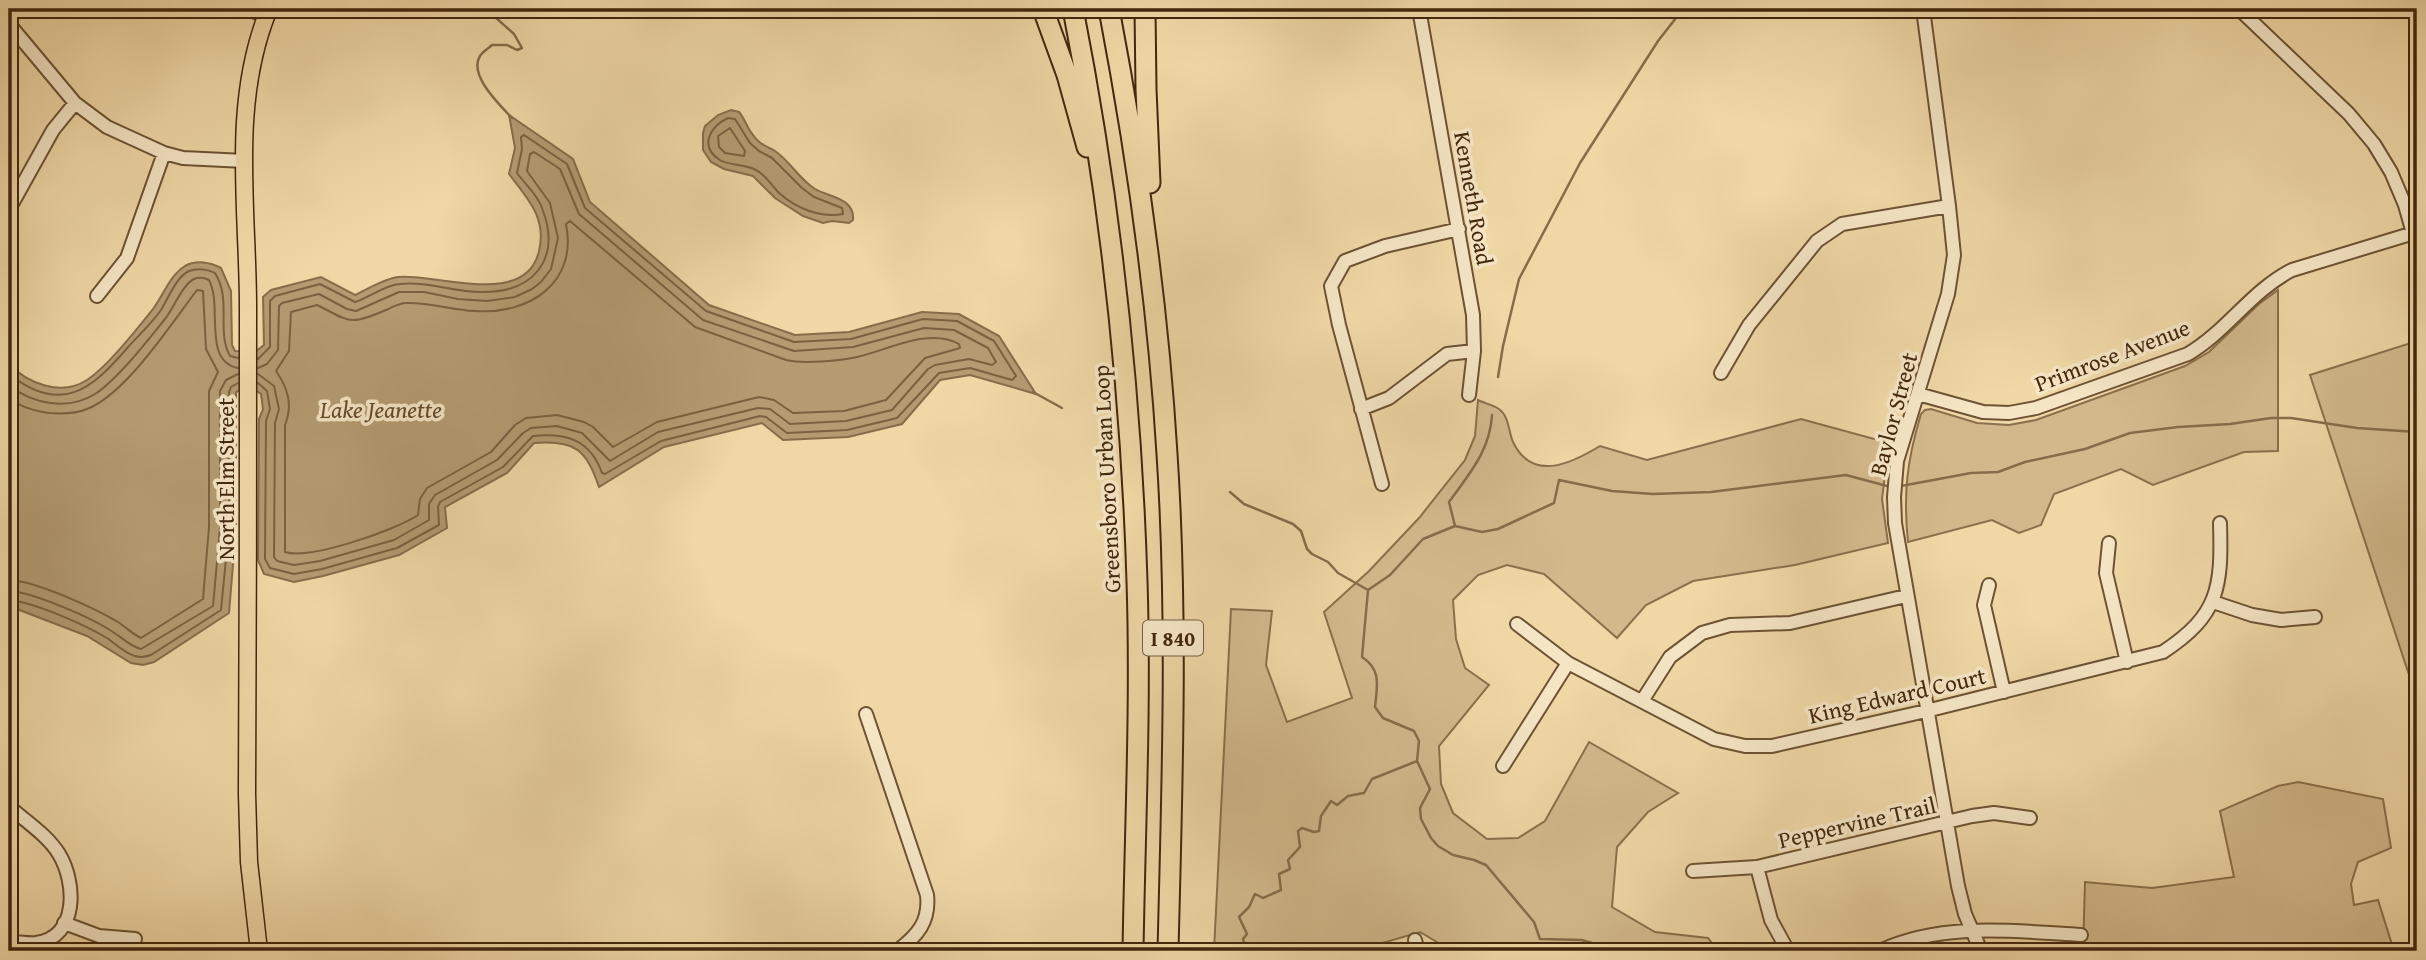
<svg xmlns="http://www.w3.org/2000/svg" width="2426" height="960" font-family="'Gentium Book Plus',serif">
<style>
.green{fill:#d2b98c;stroke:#8a704c;stroke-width:2}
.water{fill:#b49b72;stroke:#866d4a;stroke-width:2}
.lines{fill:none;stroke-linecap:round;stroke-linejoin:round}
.shore{stroke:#7b6140;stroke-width:2}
.stream{stroke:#866d4a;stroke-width:2.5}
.minor-casing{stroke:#6d5333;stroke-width:16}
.major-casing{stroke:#42270d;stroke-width:19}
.highway-casing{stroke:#42270d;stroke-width:23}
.minor{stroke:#f5e5c5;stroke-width:12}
.major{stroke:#efd7a6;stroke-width:16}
.highway{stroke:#efd7a6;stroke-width:19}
.labels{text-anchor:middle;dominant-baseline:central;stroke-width:7;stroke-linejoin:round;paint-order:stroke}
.shield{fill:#f5e5c5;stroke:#786044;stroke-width:2}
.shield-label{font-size:21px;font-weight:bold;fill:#42270d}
.street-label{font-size:23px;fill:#42270d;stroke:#f5e5c5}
.water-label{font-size:24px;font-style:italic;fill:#644a2b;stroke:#f5e5c5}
</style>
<rect width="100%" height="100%" fill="#efd7a6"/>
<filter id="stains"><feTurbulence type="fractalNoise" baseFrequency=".00286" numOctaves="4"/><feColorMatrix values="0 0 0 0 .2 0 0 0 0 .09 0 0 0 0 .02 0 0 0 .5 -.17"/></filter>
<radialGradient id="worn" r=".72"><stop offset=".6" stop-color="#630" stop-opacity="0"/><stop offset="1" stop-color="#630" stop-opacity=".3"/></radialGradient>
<path class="green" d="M2278,290V451L2244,452L2153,485L2121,469L2054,494L2041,525L2019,533L1992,520L1908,542C1903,495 1907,460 1921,414L1925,410L1931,409L1977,423L2009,425L2036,420L2185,366L2209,352L2259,304Z
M2417,341V699L2310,375Z
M1478,400C1484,403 1493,405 1499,409C1510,417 1508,433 1514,444C1534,482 1572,463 1600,446L1647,460L1801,419L1889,443L1882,499L1888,543L1795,565L1693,581L1646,605L1617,638L1544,574L1507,565L1478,575L1453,600L1456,639L1465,668L1489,685L1439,746L1441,784L1453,813L1487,839L1518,838L1545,821L1589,742L1678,793L1648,812L1617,847L1612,907L1655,932L1708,938L1718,951H1452L1420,932L1355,951H1214L1231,609L1272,611L1266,665L1287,722L1352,698L1324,612L1369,571L1419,518L1465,460L1475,436Z
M2298,782L2383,799L2391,848L2358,862L2351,884L2354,905L2378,900L2394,951H2083L2085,882L2152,888L2234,877L2220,811L2278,786Z"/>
<path class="water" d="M731,110L739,112C745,119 747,128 753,135C759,144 766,146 775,151C790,161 799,179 815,189C829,197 855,198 853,220L849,223L832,221L823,223L803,216L775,198L753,176L724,169L711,162L703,150V133L705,126L718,115Z
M509,115L573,159L590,202L709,305L795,335L849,332L922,312L959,314L999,336L1036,394L970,375L940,380L902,424L848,437L783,440L762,423L664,447L599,487C586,449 575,440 534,443L507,473L445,507L447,528L399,555L323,576L294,582L264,574L258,560L259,419L263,409L261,394C252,387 246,388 236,392V528L229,613L154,662L143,665L131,663L87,636L9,606V364C27,383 61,397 87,380C107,367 137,329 153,309C163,296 170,275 185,266C196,260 210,262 221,268L231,291L232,345L235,351L255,352L264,345L263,297L271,290L321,277L355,295C368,289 385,278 399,277C439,274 526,308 539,251C547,218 528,199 509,174L515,148Z"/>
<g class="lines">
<path class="shore" d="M728,118L735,119L750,143L759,151L772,158L802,188L814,197L842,208L843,214C821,218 797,209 779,193C771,185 766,175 756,170C745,164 730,166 720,160C698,146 711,126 728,118Z
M730,128L745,151L744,156L725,153L719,147L718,136Z
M570,221L695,327L786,360C803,364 840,361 857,357C888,350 929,327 959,344L960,348L925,358L886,400L844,411L793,413L774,400L759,397L657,422L613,447L593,427L584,422L557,415L526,418L515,425L491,452L427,488L420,499L418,515C396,530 310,560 285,552V425C293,405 288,388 276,371L289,351L291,312L317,305C351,322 349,326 386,310C393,307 399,303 406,303C429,302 451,310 475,311C529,315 578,283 566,224Z
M9,374C62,416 92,389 129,346C140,334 152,323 161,310C168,299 176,277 189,271C197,268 208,269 215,273C232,300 216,331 230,356L238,358
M258,374L274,386L279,409L275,423L274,557L277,561L294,565L320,561L394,540L429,520V504L435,495L497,460L523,433L531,428L557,426L582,433L610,461L658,432L758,408L770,409L790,424L846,421L892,410L928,369L935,365L969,359L992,365L996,362L988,348L954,330L924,328L853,347L794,351L703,320L579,214L560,169L534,152L530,154L527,171L550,203L558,238L551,269L541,282L532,289L515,297L487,301L458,299L424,292H399L356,311L347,309L319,294L282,303L279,306L278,350L267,364L258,368
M258,383L267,391L270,409L266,421L265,559L270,568L294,574L322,569L397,548L439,525L438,507L440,502L503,467L533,436C566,433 590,439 602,473L605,474L661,441L760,416L766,417L787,433L847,430L897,418L939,373L970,368L1012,380L1016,376L994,341L957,321L923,319L851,339L794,342L706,311L585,208L567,164L524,135L521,137L522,149L517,173C525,184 538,195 542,208C562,259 534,293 481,292C453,292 428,281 400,284C385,285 370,297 355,302L320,284L275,296L270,301V347L258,359
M9,385C32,404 68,411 95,394C117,380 148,340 165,319C173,309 183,284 194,279C199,277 205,278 209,280C223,306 202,361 238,368
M9,398C20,407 35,411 49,413C62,414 75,414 87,409C126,394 171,324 197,290L203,291L206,349L218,372L209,391V527L203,599L141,638C132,634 126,627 118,622C94,608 36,581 9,580
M9,591C33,592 92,618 113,632C123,638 129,646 141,649L213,606L220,528V391L226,380L238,374
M9,600C34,602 85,625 107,638C116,644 124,653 135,656C141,658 145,657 151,655L221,610L229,528V392L231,387L238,383"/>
<path class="stream" d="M486,9L514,34L522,48L517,50L507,45H492C489,48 482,52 480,56C468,75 500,105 512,118
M1498,377L1503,346L1519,279L1580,163L1658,41L1683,9
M1033,392L1062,408
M1901,486L1971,473L1998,472L2025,462L2085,449L2130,433L2178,427L2230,424L2271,418H2291L2357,428L2417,432
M1230,492L1244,504L1293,524L1301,531L1307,549L1312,554L1328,562L1338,573L1368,590
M1455,526L1449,502C1469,474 1490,451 1492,415
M1244,951L1246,949L1243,939L1247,934L1239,917L1249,907L1255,894L1263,898L1281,890L1279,874L1290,869L1288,860L1300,847L1298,831L1302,828L1314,832L1319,831L1321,816L1331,801L1337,805L1348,796L1364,793L1372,779L1417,761
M1597,951L1595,944L1582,940L1540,939L1534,922L1486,865L1474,860L1453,855L1438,846L1431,838L1421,819L1420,808L1430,789L1417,761L1419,741L1414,731L1383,718L1375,707C1377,686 1382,670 1362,657L1368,590L1390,575L1423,539L1455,526L1482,532L1498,529L1554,503L1559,480L1612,491L1653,494L1711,492L1846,475L1887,486"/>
<g class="minor-casing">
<path id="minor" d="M247,9L266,16
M1419,9L1473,315L1474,351L1469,395
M1923,9L1949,206L1954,255L1948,294L1897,461L1894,497L1895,523L1958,886L1965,914L1981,951
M2239,9L2349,114L2374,144L2391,172L2405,205L2413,233
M9,24L75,103L107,127L164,153L183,158L245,161
M13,202L53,130L75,103
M97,296L127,258L164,153
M1721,373L1749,325L1817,241L1842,224L1949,206
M1918,394L1983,412L2009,413L2036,408L2188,354C2227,331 2251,291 2292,270L2417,232
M1361,409L1389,398L1447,354L1474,351
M1382,484L1339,325L1331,286L1345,261L1385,246L1459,229
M2109,543L2106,573L2127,662
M1989,585L1984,605L2004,692
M2213,602L2252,615L2281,620L2315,617
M1517,624L1568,663L1714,739L1745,746H1772L1926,711L2163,652C2219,615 2222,588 2220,523
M1642,701L1670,657L1702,633L1730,625L1790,623L1906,596
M866,714L927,895C930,922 917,936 897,951
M1503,766L1568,663
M9,803L12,809C28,823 48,836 59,854C76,882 79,937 36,943C27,944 17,942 9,941
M1757,867L1771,920L1788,951
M1693,871L1757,867L1972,816L1994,813L2030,818
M64,923L99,936L135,939
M1415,940L1418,951
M1880,951C1942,922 2014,931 2081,935"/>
</g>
<g class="major-casing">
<path id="major" d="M259,951L249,862L247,794C248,632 248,469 248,307C248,208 230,103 269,9"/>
</g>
<g class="highway-casing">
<path id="highway" d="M1043,9L1067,75L1087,147
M1073,9C1110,198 1131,388 1137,581C1141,704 1135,828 1133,951
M1109,9C1137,156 1158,304 1167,454C1178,620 1172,786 1168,951
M1145,9L1146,89L1150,183"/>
</g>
<use href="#minor" class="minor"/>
<use href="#major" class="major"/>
<use href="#highway" class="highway"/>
</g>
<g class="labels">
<rect class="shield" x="1143" y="620.5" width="60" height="35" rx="5"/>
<g class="shield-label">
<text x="1173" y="638">I 840</text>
</g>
<g class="street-label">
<text transform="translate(1474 198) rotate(80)">Kenneth Road</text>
<text transform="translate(2112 355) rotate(-21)">Primrose Avenue</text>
<text transform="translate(1893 414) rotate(-75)">Baylor Street</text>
<text transform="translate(225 479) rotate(-90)">North Elm Street</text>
<text transform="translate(1106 479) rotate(-93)">Greensboro Urban Loop</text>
<text transform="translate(1897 695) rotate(-13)">King Edward Court</text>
<text transform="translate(1857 822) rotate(-13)">Peppervine Trail</text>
</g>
<g class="water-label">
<text x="381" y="409">Lake Jeanette</text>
</g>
</g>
<rect width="2426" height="960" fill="none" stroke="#efd7a6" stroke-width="35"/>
<rect x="10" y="10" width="2405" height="939" fill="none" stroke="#42270d" stroke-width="3.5"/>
<rect x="18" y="18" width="2391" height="925" fill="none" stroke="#42270d" stroke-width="2"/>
<rect width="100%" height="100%" filter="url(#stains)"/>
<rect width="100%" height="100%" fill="url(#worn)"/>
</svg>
